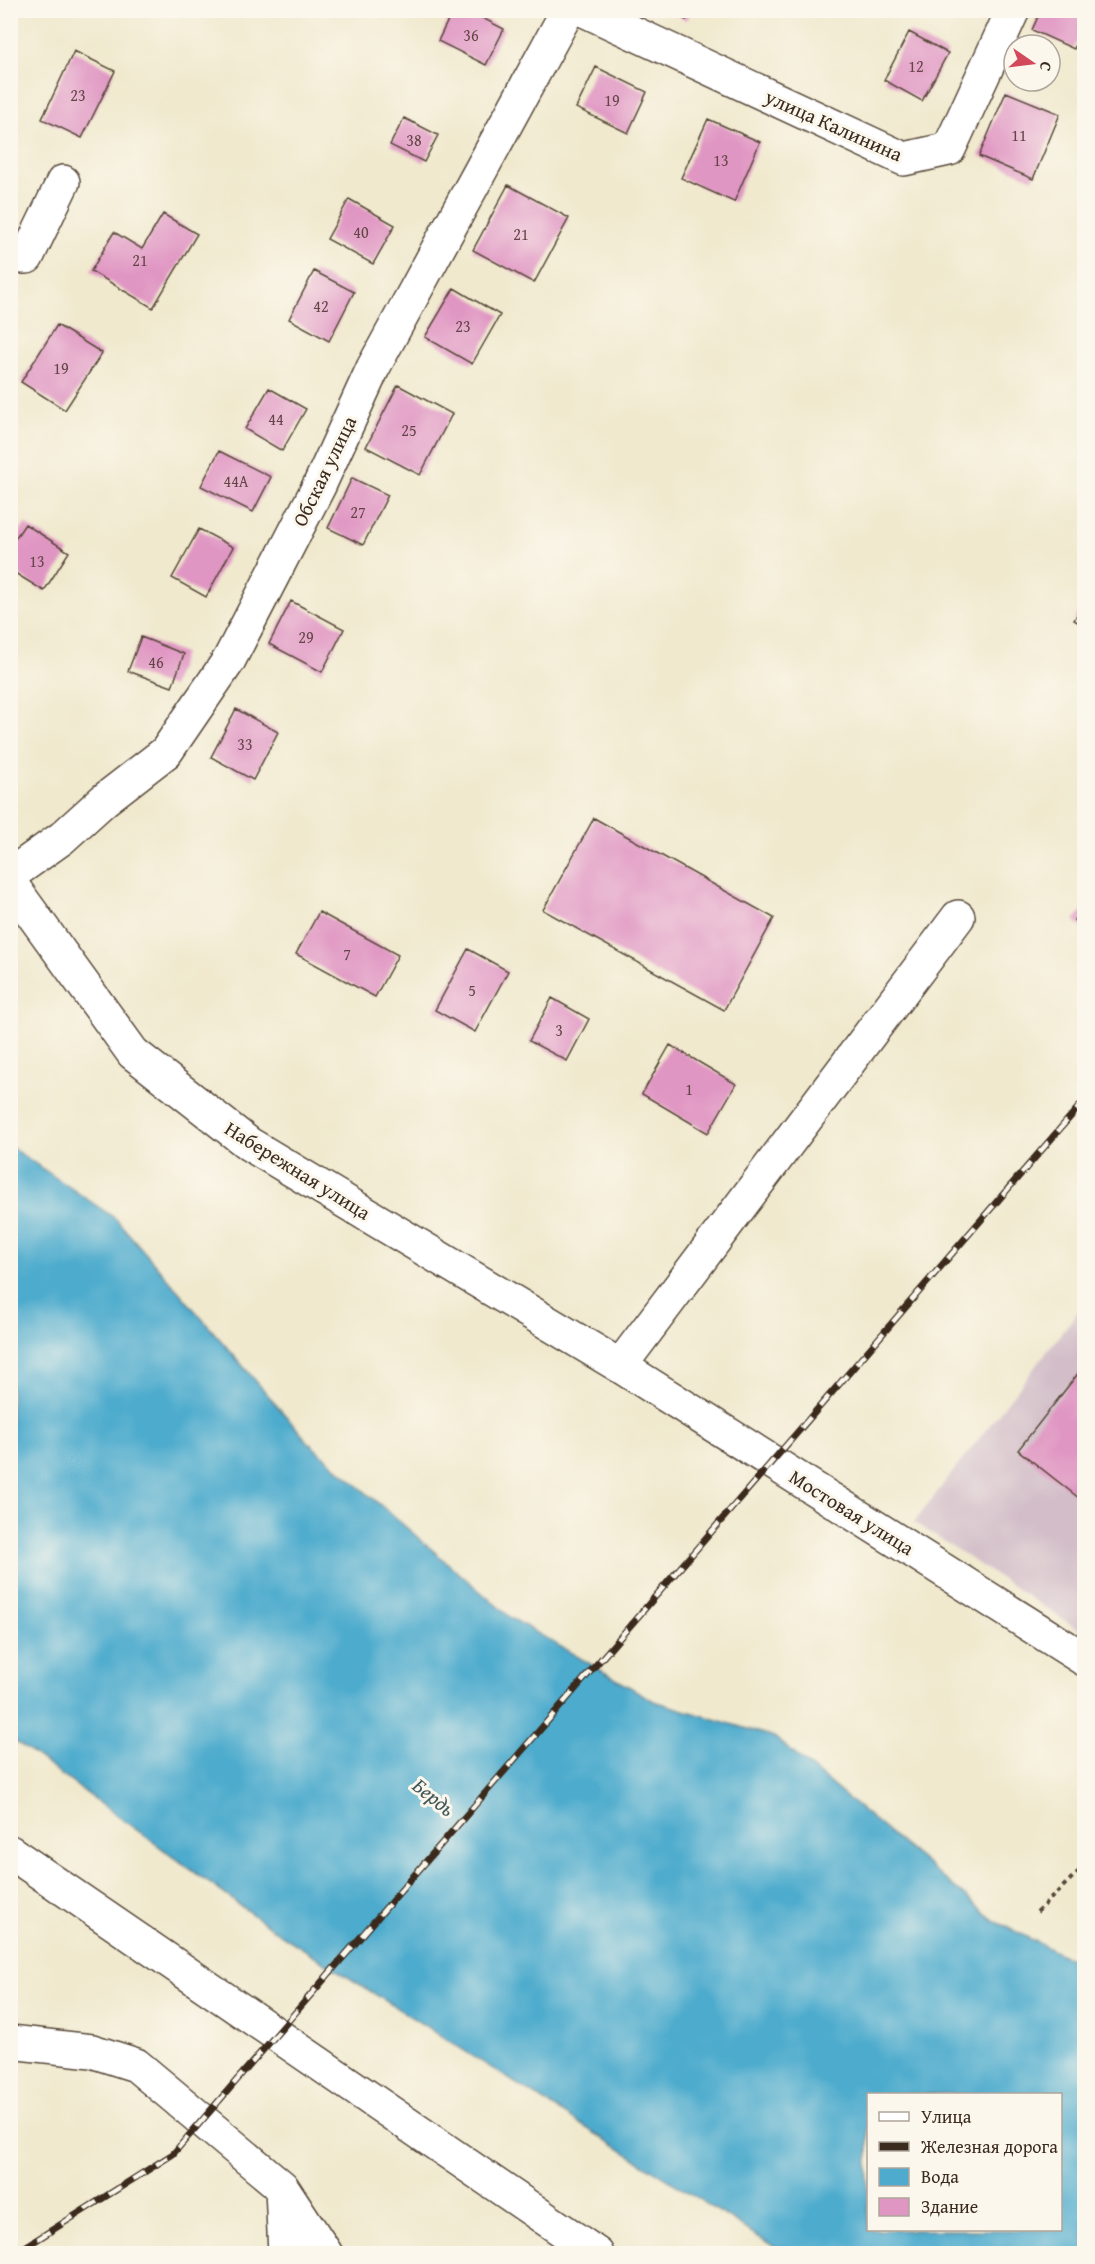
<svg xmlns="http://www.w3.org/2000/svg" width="1095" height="2264" font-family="'Gentium Book Plus',serif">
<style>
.industrial{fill:#d2bdc8}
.water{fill:#4eabcd;stroke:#446a76;stroke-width:1.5;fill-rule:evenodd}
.building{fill:#e096c3}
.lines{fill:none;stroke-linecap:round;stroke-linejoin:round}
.minor-casing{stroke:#564738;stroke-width:36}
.path{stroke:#564738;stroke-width:4;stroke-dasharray:4.5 4.5;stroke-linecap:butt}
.minor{stroke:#fff;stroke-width:33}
.rail-casing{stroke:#3b2a1e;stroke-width:7}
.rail{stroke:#fbf7ec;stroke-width:4.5;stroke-dasharray:14;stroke-linecap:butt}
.labels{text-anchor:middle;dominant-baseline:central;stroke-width:6;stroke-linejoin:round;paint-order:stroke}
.number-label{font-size:16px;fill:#644547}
.street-label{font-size:20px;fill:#3b2a1e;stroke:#fbf7ec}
.water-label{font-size:21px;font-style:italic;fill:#42575b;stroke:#fbf7ec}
</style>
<rect width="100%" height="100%" fill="#fbf7ec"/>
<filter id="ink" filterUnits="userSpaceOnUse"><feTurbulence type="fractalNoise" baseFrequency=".0167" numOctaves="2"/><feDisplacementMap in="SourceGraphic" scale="12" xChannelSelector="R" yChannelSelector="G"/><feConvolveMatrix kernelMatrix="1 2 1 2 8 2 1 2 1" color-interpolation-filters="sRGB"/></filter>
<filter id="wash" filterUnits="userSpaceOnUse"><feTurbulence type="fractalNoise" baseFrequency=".008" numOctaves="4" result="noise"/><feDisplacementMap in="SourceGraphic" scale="24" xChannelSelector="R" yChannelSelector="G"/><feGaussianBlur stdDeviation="1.35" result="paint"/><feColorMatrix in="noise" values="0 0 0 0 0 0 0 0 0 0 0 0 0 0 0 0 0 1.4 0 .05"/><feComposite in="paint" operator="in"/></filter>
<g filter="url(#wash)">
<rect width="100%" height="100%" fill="#f0e9ce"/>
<path class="industrial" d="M1084,1304V1633L914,1522Z"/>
<path class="water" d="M11,1147L116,1219L311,1445L511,1618L654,1701L774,1737L995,1921L1084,1966V2253H784L275,1931L11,1738ZM868,2094H1060V2230H868Z"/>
<g id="blocks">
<path class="building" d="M453,10H467L504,29L486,65L438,41Z
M668,10H691L686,20Z
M1041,10H1084V25L1074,49L1032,30Z
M909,32L948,53L922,101L884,80Z
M74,51L115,71L82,138L42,119Z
M596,67L647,92L628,133L576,108Z
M1006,92L1060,114L1033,179L979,156Z
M404,118L438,135L424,162L390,145Z
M708,119L760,142L734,202L681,178Z
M508,185L569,218L534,283L473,250Z
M349,199L395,225L373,264L327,239Z
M163,214L197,234L153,308L91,271L114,232L142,249Z
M314,271L354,292L329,341L289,319Z
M454,288L500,315L472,364L425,337Z
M57,325L102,353L65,410L21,382Z
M398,385L452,414L420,475L366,447Z
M269,388L306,409L282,451L245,429Z
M219,451L271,477L253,512L201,486Z
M352,478L388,495L363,545L328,528Z
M25,524L69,552L44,591L10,570V546Z
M199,529L233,547L206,597L172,578Z
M291,601L344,629L322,672L269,644Z
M1084,603V626L1074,620Z
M141,637L184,654L172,687L128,671Z
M236,709L278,732L253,780L211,757Z
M594,818L774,918L724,1010L543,910Z
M1084,909V930L1074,920Z
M319,912L398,955L375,997L296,954Z
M468,949L508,971L475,1032L435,1010Z
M552,998L589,1019L567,1061L529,1041Z
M670,1045L736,1084L708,1133L642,1094Z
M1084,1366V1502L1018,1450Z"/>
</g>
</g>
<g filter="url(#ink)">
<use href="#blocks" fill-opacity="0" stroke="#564738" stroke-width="1.5"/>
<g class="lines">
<g class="minor-casing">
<path id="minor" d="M584,10L904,159L949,149L1013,10
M10,257H27L63,182
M10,875L62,838L104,800L166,752L229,660L319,486L373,368L568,10
M10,883L133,1053L249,1144L620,1366L1084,1659
M620,1366L958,917
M10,1852L597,2254
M10,2042L92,2051L136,2065L282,2187L326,2254
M282,2188L285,2254"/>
</g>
<path class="path" d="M1037,1912L1081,1869H1084"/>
<use href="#minor" class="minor"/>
<g class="rail-casing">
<path id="rail" d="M14,2254L173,2154L1084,1101"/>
</g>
<use href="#rail" class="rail"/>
</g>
</g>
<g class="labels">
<g class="number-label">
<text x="471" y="35">36</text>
<text x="916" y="66">12</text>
<text x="78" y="95">23</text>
<text x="612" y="100">19</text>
<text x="1019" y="135">11</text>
<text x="414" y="140">38</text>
<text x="721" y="160">13</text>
<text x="361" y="232">40</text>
<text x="521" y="234">21</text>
<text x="140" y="260">21</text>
<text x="321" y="306">42</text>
<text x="463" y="326">23</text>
<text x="61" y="368">19</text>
<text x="276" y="419">44</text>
<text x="409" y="430">25</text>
<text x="236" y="481">44А</text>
<text x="358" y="512">27</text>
<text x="37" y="561">13</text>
<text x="306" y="637">29</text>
<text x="156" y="662">46</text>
<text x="245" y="744">33</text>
<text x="347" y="954">7</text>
<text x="472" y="990">5</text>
<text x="559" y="1030">3</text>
<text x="689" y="1089">1</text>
</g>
<g class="street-label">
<text transform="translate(834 125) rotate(24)">улица Калинина</text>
<text transform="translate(324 471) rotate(-64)">Обская улица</text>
<text transform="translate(298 1170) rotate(32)">Набережная улица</text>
<text transform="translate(852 1512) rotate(32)">Мостовая улица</text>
</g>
<g class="water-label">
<text transform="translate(434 1797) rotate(39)">Бердь</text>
</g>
</g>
<rect width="1095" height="2264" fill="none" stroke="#fbf7ec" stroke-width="36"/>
<rect x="867" y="2093" width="195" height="138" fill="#fbf7ec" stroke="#aea59a" stroke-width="1.5"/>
<rect x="879" y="2112" width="30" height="9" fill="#ffffff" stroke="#aea59a" stroke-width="1.5"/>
<text x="921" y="2123" font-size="18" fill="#3b2a1e">Улица</text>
<rect x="879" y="2142" width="30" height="9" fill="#3b2a1e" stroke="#aea59a" stroke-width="1.5"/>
<text x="921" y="2153" font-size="18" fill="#3b2a1e">Железная дорога</text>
<rect x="879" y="2168" width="30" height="18" fill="#4eabcd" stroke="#aea59a" stroke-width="1.5"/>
<text x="921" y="2183" font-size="18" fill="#3b2a1e">Вода</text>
<rect x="879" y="2198" width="30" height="18" fill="#e096c3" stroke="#aea59a" stroke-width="1.5"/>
<text x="921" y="2213" font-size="18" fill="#3b2a1e">Здание</text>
<g transform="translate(1032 63) rotate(104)"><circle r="28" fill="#fbf7ec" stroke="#aea59a" stroke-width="1.5"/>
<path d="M0-4.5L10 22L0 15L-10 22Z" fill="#d1495b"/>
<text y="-9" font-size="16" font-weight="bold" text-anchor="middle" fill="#3b2a1e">С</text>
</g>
</svg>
